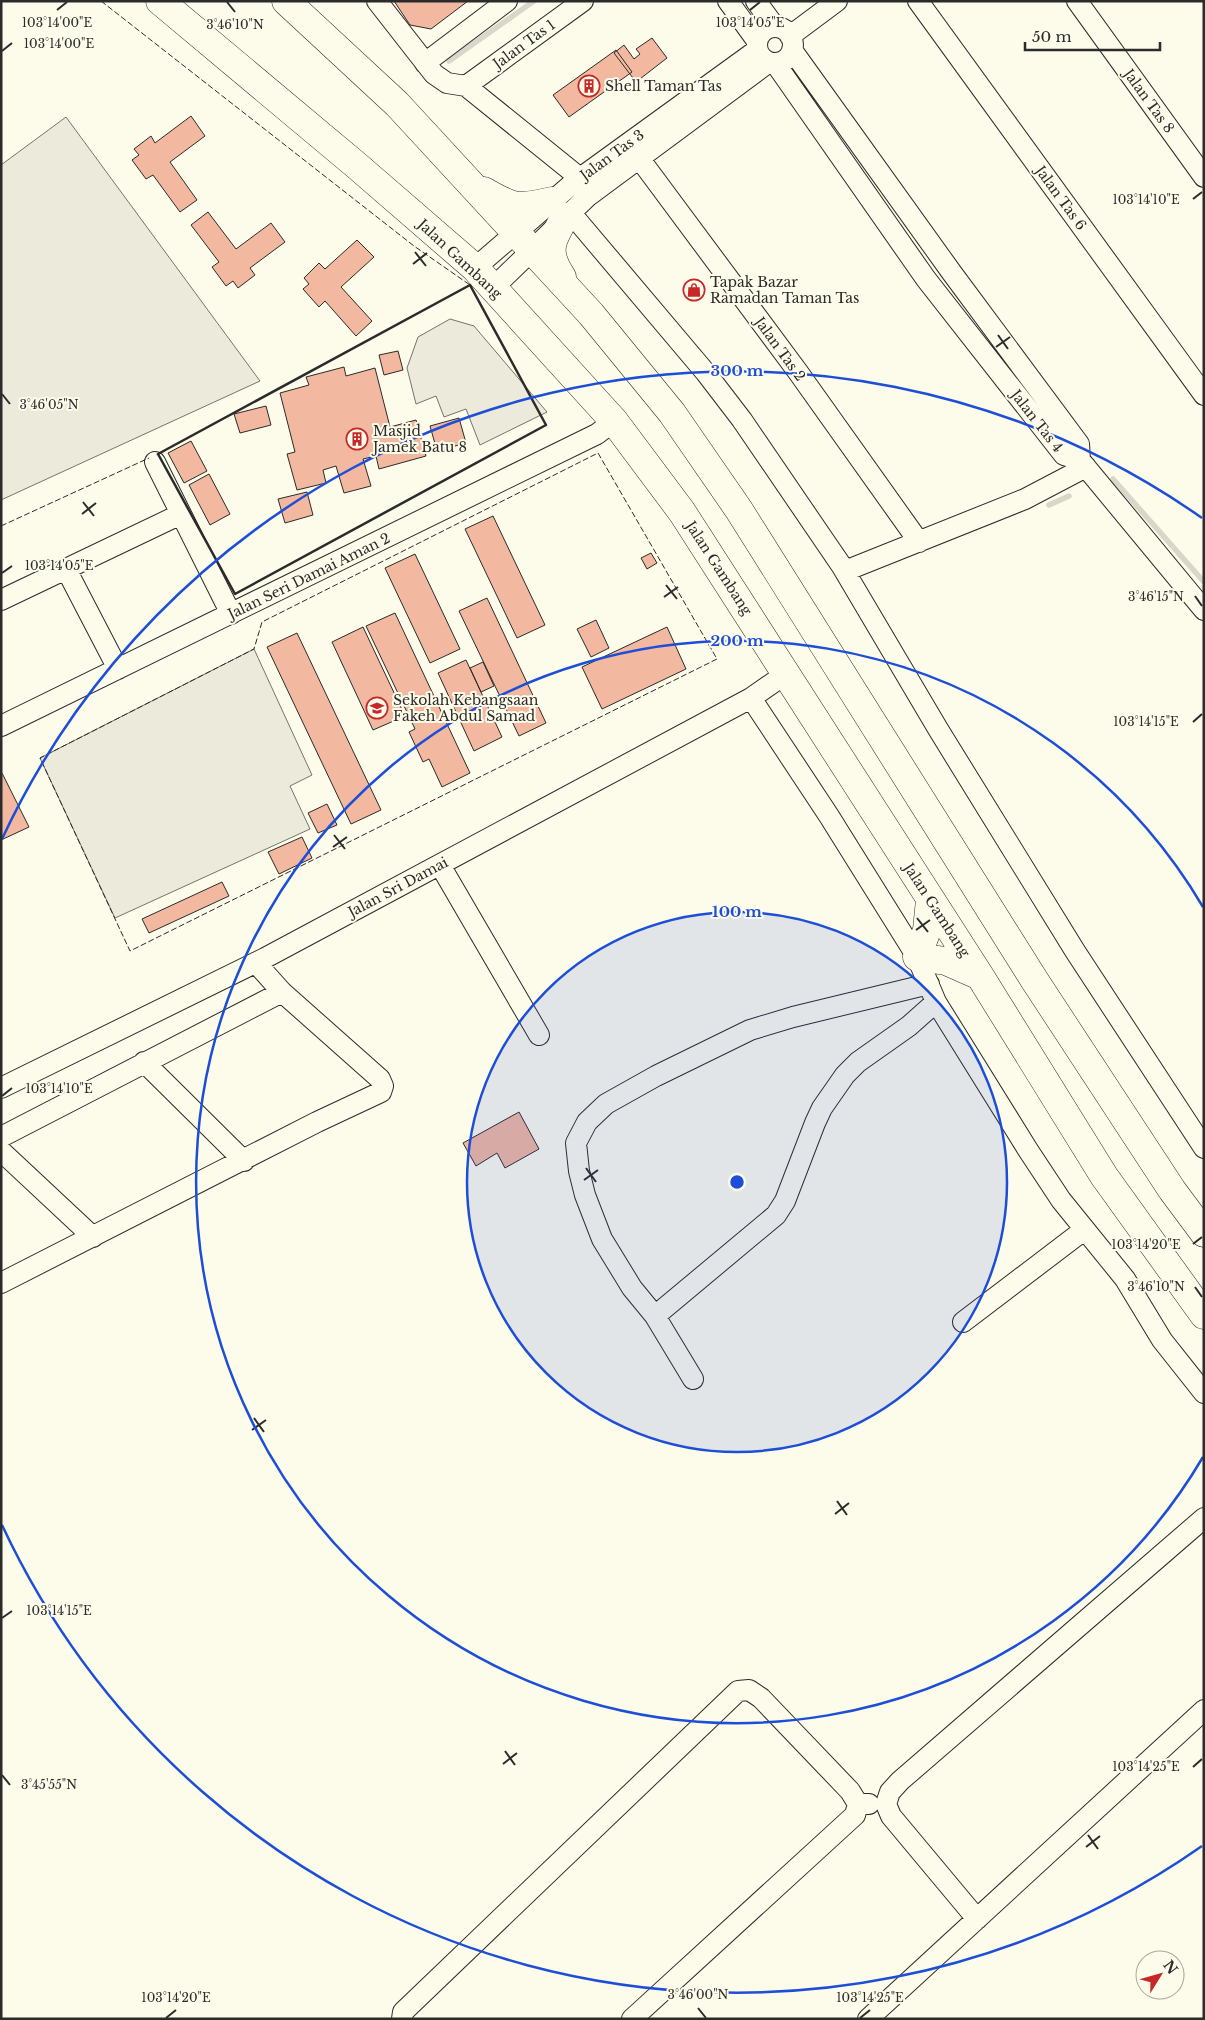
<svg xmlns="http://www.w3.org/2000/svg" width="1205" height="2020" font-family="'Libre Baskerville',serif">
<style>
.green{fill:#ecebdb;stroke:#74746e}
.parking{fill:#eceadb;stroke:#74746e}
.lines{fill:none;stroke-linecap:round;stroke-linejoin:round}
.stream{stroke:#d8d7c9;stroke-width:5.5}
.building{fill:#f2b8a0;stroke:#2b2b2b}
.minor-casing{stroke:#2b2b2b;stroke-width:22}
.highway-casing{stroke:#2b2b2b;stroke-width:29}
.minor{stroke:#fdfbea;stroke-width:20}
.highway{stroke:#fdfbea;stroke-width:28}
.fence{stroke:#2b2b2b;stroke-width:1;stroke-dasharray:6 2.5;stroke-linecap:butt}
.wall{stroke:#2b2b2b;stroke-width:2.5}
.ticks{fill:none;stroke:#2b2b2b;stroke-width:2}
.ring{fill:none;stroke:#1d4ed8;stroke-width:2.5}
.labels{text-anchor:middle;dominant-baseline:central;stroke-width:4;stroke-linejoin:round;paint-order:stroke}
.street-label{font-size:14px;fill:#2b2b2b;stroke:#fdfbea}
.poi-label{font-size:14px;fill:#2b2b2b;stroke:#fdfbea;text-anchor:start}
.ticks-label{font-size:12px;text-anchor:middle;fill:#2b2b2b;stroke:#fdfbea;stroke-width:4;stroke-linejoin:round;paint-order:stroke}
.centre{fill:#1d4ed8;stroke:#fdfbea;stroke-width:2.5}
.ring-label{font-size:15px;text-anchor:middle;font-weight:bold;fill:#1d4ed8;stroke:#fdfbea;stroke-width:4;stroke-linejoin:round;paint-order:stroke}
</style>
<rect width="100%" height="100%" fill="#fdfbea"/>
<path class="green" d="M66,117L260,381L1,500V165Z
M254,649L312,775L290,786L310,829L115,918L40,758Z"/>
<path class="parking" d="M450,319L474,326L547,412L480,445L466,409L444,417L436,396L416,404L407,368L418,337Z"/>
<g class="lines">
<path class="stream" d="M449,61L534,1
M1113,479L1204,582
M1049,505L1069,496"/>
</g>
<path class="building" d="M394,1H468L431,29L410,25Z
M652,38L667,58L636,82L614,53L624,45L634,59L640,54L636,49Z
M616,50L632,72L569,117L553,95Z
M191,116L205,136L170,162L197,200L180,212L153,175L146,179L132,160L139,155L134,149L151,136L155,143Z
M208,212L236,249L271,223L285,242L250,268L255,275L238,288L233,281L226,286L212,267L219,262L191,225Z
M357,240L374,257L341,287L372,321L356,336L325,301L319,307L303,289L309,284L304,278L319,263L325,269Z
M398,351L403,370L384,375L379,355Z
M344,367L346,376L375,368L390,427L416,420L426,456L379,469L376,456L363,459L371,486L344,493L336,466L323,470L326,483L297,490L287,454L295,452L280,393L309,385L306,377Z
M266,406L271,425L240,433L234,414Z
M459,418L466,443L437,451L430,426Z
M191,441L207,471L184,483L168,453Z
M209,474L230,514L210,525L189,485Z
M307,492L313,515L285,523L278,499Z
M493,516L545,625L517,638L465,529Z
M651,553L657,563L647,569L641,558Z
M415,554L460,649L430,663L385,568Z
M487,598L546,723L519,736L459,611Z
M395,613L470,773L442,787L429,759L423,762L409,732L415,729L366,626Z
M596,620L609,648L591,657L577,629Z
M363,627L405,716L373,730L332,642Z
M667,627L686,669L602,709L582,667Z
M297,633L381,810L351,824L267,647Z
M466,660L502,737L474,751L438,673Z
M483,662L494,686L481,692L470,668Z
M2,773L29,827L1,840V773Z
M327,804L337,825L318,833L308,813Z
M302,837L312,858L279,874L268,852Z
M222,882L229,896L149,933L142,919Z
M519,1112L539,1149L505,1168L497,1153L476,1166L463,1143Z"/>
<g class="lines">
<g class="minor-casing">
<path id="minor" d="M377,1L434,74L447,83L466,86L580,178
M728,1L757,41
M756,1L775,27
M918,1L1204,395
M1077,1L1204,177
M757 45a18 18 0 1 1 36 0a18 18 0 1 1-36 0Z
M790,36L837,1
M792,50L952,273L1079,444L1080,460
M425,63L507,1
M775,63L926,279L1064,455L1080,460
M466,86L583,1
M639,158L798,372L919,542
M570,212L706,373L742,420L841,565L938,729L1075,951L1204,1148
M475,268L572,184L757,50
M493,288L587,197L769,62
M1080,460L1204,610
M155,462L231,614
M66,569L118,669
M845,571L1025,499L1086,467
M1,600L181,514
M751,698L829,816L917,957L936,1002L1028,1150L1061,1200L1125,1279L1162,1340L1204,1393
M1,726L597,434L614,421
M440,865L539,1035
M144,1062L244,1161
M1,1088L265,958L751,698L787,673
M1,1137L282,992
M1,1151L93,1237
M1,1283L317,1122L381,1092L383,1086L380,1079L282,992L256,963
M655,1316L776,1215L785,1201L815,1123L822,1108L845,1075L858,1062L909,1026L936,1002
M963,1322L1084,1230
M693,1379L655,1316L632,1288L602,1239L585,1195L579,1171L576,1143L587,1122L606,1104L656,1076L750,1030L793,1017L929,984
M977,1919L891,1816L886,1804L890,1792L900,1781L1204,1518
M402,2019L403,2012L738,1691L749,1690L761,1698L850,1791L858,1804
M632,2019L855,1815L858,1804H869
M868,2019L1204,1710"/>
</g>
<g class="highway-casing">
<path id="highway" d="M160,1L356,165L475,268L614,421L682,512L980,976L1104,1176L1204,1315
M286,1L397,104L591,314L672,413L739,510L1035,981L1172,1190L1204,1233
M484,191C515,209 518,209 552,201
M562,277C545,252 551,241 565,217
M930,900L927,930L917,957L946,961L980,976"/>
</g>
<use href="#minor" class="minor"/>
<use href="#highway" class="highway"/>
<path class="fence" d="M101,1L414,246L470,285L156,455
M598,453L717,659L130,951L40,758L254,649L262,622Z
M1,526L149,458"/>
<path class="wall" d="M470,285L546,425L235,594L158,454Z"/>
</g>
<path class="ticks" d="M227,2L235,12M57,10L67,2M750,10L760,2M2,51L12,43M1193,199L1202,192M415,252L426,266M413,264L427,253M998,335L1008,349M996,347L1010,337M2,394L10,404M83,502L94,516M82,514L96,503M2,573L12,566M666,585L677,599M1195,596L1202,606M664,597L678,587M1193,722L1202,714M334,835L345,849M333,847L347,837M917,918L928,932M916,930L930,920M2,1096L12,1088M586,1168L596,1182M584,1180L598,1170M1193,1244L1202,1237M1195,1287L1202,1297M254,1418L264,1432M252,1430L266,1420M837,1501L847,1515M835,1514L849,1503M2,1618L12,1611M505,1751L515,1765M503,1764L517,1753M1193,1767L1202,1759M2,1775L10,1785M1088,1835L1098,1849M1086,1847L1100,1836M698,2008L706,2018M166,2018L176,2010M860,2018L870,2010"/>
<circle cx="737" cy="1182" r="270" fill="#1d4ed8" fill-opacity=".12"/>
<g class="ring">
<circle cx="737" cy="1182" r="270"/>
<path d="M1203 1457A541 541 0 1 1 1203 907"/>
<path d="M1202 1846A811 811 0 0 1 2 1525M2 839A811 811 0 0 1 1202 518"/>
</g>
<defs>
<g id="building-ring" transform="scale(1.125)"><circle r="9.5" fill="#fdfbea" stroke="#c62828" stroke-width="1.5"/><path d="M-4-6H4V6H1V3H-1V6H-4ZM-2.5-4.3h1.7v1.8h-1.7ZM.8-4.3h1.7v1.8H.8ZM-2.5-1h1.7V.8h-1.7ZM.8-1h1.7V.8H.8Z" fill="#c62828"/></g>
<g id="shop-ring" transform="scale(1.125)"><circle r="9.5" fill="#fdfbea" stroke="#c62828" stroke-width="1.5"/><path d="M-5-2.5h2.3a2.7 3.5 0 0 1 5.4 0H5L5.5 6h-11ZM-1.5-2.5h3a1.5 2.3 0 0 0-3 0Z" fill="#c62828"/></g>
<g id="school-ring" transform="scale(1.125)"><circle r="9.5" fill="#fdfbea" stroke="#c62828" stroke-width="1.5"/><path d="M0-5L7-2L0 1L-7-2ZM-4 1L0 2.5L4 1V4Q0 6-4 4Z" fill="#c62828"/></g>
</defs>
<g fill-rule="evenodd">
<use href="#building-ring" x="589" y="86"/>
<use href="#shop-ring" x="694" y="290"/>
<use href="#building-ring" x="357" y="439"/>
<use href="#school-ring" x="377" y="708"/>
</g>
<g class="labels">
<g class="street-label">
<text transform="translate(524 44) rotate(-36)">Jalan Tas 1</text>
<text transform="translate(1149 101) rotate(54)">Jalan Tas 8</text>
<text transform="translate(612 155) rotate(-36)">Jalan Tas 3</text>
<text transform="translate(1061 198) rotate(54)">Jalan Tas 6</text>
<text transform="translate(460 259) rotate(43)">Jalan Gambang</text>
<text transform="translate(780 349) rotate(54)">Jalan Tas 2</text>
<text transform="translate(1037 421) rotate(52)">Jalan Tas 4</text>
<text transform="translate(719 568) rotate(57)">Jalan Gambang</text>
<text transform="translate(309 576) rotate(-26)">Jalan Seri Damai Aman 2</text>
<text transform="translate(398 887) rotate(-28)">Jalan Sri Damai</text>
<text transform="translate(937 910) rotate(57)">Jalan Gambang</text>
</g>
<g class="poi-label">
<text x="605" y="86">Shell Taman Tas</text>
<text x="710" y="282">Tapak Bazar<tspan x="710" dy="16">Ramadan Taman Tas</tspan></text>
<text x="373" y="431">Masjid<tspan x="373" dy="16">Jamek Batu 8</tspan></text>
<text x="393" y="700">Sekolah Kebangsaan<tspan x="393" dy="16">Fakeh Abdul Samad</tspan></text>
</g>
</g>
<g class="ticks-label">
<text x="57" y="27">103°14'00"E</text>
<text x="750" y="27">103°14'05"E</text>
<text x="235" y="29">3°46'10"N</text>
<text x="59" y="48">103°14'00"E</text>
<text x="1146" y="204">103°14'10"E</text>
<text x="49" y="409">3°46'05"N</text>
<text x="59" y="570">103°14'05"E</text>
<text x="1156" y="601">3°46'15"N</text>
<text x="1146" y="726">103°14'15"E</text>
<text x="59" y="1093">103°14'10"E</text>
<text x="1146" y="1249">103°14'20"E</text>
<text x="1156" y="1291">3°46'10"N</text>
<text x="59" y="1615">103°14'15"E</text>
<text x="1146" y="1771">103°14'25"E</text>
<text x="49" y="1789">3°45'55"N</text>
<text x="698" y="1999">3°46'00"N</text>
<text x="176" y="2002">103°14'20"E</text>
<text x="870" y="2002">103°14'25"E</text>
</g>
<circle cx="737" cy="1182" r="8" class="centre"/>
<g class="ring-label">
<text x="737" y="376">300 m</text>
<text x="737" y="646">200 m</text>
<text x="737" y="917">100 m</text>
</g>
<rect width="1205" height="2020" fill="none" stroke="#2b2b2b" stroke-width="5"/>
<g transform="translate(1160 1975) rotate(53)"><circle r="24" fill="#fdfbea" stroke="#a9a89e"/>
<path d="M0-4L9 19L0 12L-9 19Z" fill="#c62828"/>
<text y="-8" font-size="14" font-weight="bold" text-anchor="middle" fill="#2b2b2b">N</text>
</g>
<path d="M1025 42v8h135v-8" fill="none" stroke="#2b2b2b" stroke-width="2.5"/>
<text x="1032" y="42" font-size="15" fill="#2b2b2b" stroke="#fdfbea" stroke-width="4" paint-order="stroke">50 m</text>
</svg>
